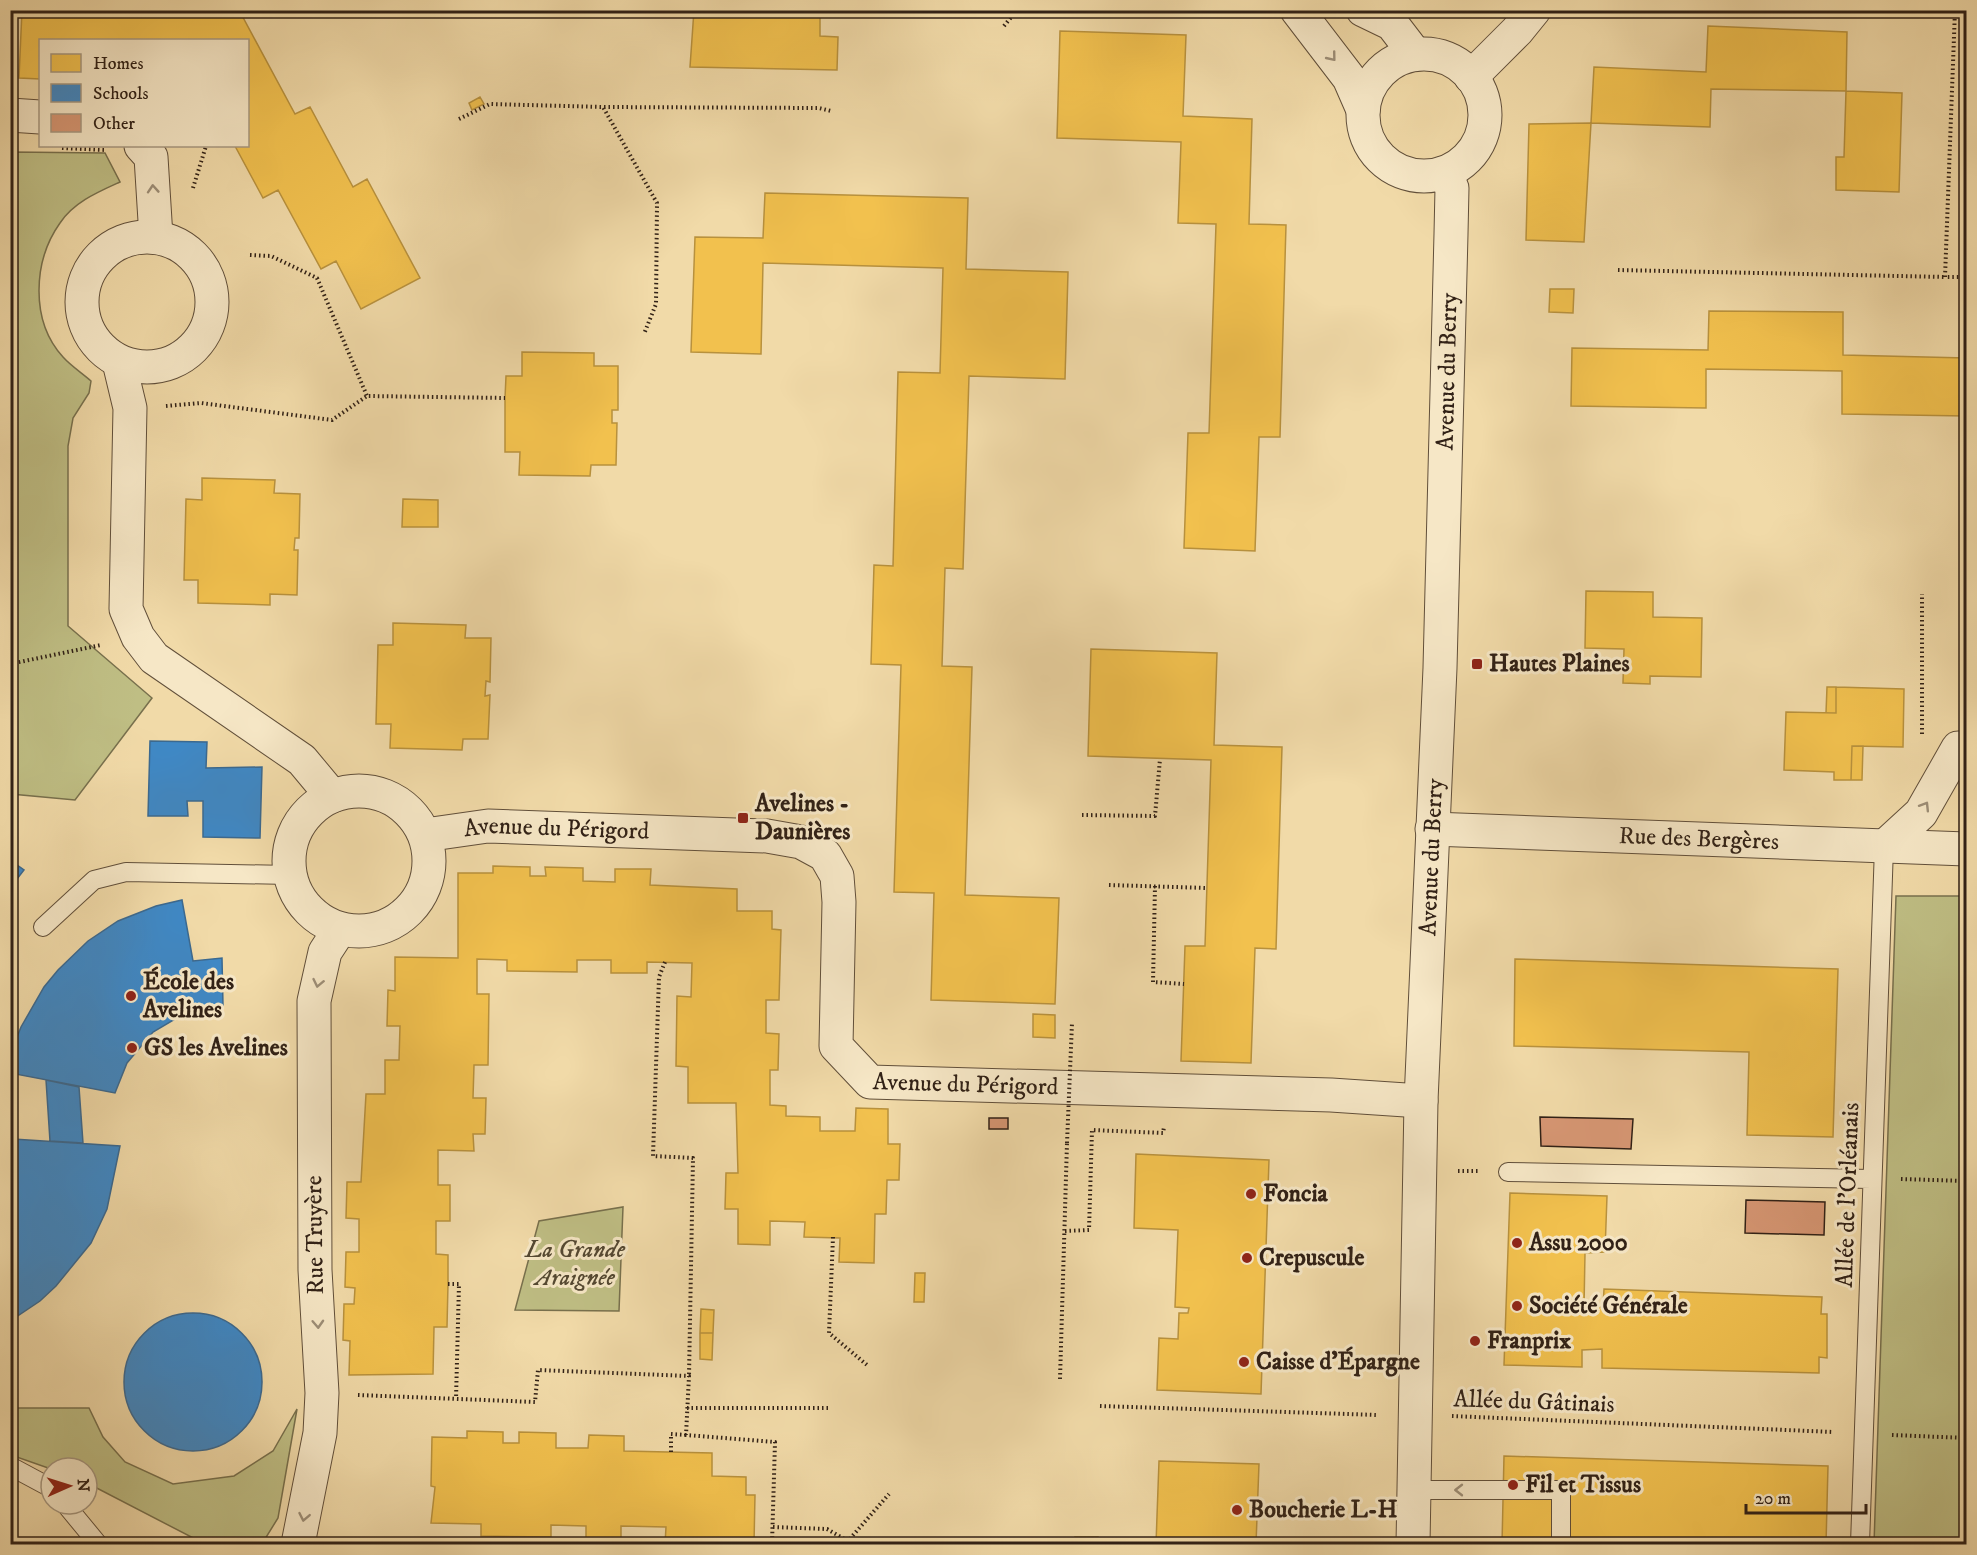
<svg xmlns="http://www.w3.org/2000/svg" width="1977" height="1555" font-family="'IM FELL DW Pica',serif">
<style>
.green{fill:#bfbe84;stroke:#78704d;stroke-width:1.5}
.homes{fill:#f2c14e;stroke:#b8913d;stroke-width:1.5}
.schools{fill:#3f88c5;stroke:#3b6990;stroke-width:1.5}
.building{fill:#d69673;stroke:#312116;stroke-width:1.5}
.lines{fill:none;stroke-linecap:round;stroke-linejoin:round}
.service-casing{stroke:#614f3a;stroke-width:20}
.minor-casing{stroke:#614f3a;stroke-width:35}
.tertiary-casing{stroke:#614f3a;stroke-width:35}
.path{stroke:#312116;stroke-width:4;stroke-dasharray:1.5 3;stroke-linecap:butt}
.service{stroke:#f6e7c6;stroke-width:18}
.minor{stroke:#f6e7c6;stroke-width:33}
.tertiary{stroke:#f6e7c6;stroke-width:33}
.path-bridge{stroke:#312116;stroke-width:4;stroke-dasharray:1.5 3;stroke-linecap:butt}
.oneway{stroke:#9d8e77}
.poi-dot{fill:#8f2418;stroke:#f6e7c6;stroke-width:2}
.labels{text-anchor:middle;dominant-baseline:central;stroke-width:6;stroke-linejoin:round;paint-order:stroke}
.street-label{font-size:24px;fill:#312116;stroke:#f6e7c6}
.poi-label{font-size:24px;font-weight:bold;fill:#312116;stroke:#f6e7c6;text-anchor:start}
.park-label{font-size:24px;font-style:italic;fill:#544832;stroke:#f6e7c6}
</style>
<rect width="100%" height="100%" fill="#f1daa8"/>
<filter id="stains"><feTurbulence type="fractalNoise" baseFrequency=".00333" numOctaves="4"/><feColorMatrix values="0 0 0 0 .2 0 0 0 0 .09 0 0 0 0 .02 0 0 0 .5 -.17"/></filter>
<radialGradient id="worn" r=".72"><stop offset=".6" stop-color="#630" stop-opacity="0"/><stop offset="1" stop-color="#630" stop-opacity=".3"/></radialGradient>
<path class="green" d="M11,152L105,153L120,182C98,192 74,202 60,223C33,261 30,321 63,357C71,366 82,373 91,381L89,393L73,418L68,446V626L152,698L75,800L11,794Z
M1896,896H1966V1544H1874Z
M623,1207L619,1311L515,1310L539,1221Z
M11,1408H89L103,1437L125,1462L173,1484L234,1476L273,1451L297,1409L278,1518L265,1539L199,1541L87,1483V1468L51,1469L11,1455Z"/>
<path class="homes" d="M22,10H239L295,114L310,107L353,187L367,179L420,278L361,309L336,261L321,269L278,190L263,198L235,146H248V40H40V79L19,78Z
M694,10H820V36L838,37L837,70L690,67Z
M1708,26L1847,32L1846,91L1711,89L1710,127L1591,123L1594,67L1706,72Z
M1060,31L1186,35L1183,116L1252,119L1249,224L1286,225L1280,437H1259L1255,551L1184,548L1188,433H1209L1216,224L1178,223L1181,142L1057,138Z
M1846,91L1902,93L1899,192L1836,190V157H1844Z
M480,97L484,104L472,110L469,103Z
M1591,123L1584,242L1526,240L1529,124Z
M765,193L968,198L966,269L1068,272L1065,379L969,376L963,569L945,568L942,666L972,667L965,895L1059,898L1055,1004L931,1000L934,893L894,892L901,665L871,664L874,565L893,566L898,372L940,373L943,268L763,263L761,354L691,352L695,237L763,238Z
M1550,289H1574L1573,313L1549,312Z
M1709,311L1843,312V355L1966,358V416L1842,414V371L1706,369V408L1571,406L1572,348L1708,350Z
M522,352L594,353V366H618V410H612V423H617L616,465H591L590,476L519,475L520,452H505V398L506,376H522Z
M202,478L275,480L274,493L300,494L299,538H295L294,550H298L297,595L270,594V605L198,603V580H184L186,499L202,500Z
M403,499L438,500V527H402Z
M1586,591L1653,592V617L1702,618L1701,677L1650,676V684L1623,683L1624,649L1585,648Z
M393,623L466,625L465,638H491L490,682L486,681L485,696L490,695L488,739H463L462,750L390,748L391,724H376L378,645H393Z
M1091,649L1217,653L1214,745L1282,747L1276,949L1255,948L1251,1063L1181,1061L1185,946H1205L1211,760L1088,756Z
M1827,687H1836V713H1826Z
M1836,687L1904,689L1903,747L1852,746L1851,780H1834V772L1784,770L1786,712L1836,713Z
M1852,746H1863L1862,780H1851Z
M493,866L530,867V876H546L545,867L583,868V881L615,882V869H651L650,885L737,889V911H772V929L781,930L779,1000H766V1033L779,1034L778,1070H770V1105L786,1106V1116L820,1117V1131H855L856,1108L888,1109V1144H900L899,1180H887L886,1214H875L874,1263L839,1262L840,1238L804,1237L805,1222L770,1221V1245L738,1244V1209H725L726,1173H738L736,1103H688V1067L676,1066L677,996L691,997L692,963L647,962V973H611V960H577V972L507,971V960L477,959V994H489L488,1065H474L473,1098H486L485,1134H473L474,1151L438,1150V1185H450V1221H436V1254L448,1255V1284L447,1327H434L433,1374L349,1375L350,1341L343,1340L344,1304H354L355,1288L345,1287L346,1252H359V1219L346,1218L347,1182H361L366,1094H385V1060H399L400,1026H387L388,990L395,991V957L458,958V873H493Z
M1515,959L1838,969L1833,1137L1747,1135L1749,1052L1514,1046Z
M1033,1014L1055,1015V1038L1033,1037Z
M1136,1154L1269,1160L1261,1394L1157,1390L1159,1338L1178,1339L1179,1313H1188L1189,1308L1175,1307L1178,1230L1134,1228Z
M1510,1193L1607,1196L1605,1252L1585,1253L1584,1307H1603L1604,1289L1822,1297L1821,1314H1827V1358L1819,1357V1373L1602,1368V1349L1582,1350V1367L1504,1365Z
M915,1273H925L924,1302H914Z
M701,1309L714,1310L713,1333H700Z
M700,1333H713L712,1360L700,1359Z
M467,1431L503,1432V1443H519V1432L556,1433V1448H588L589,1435L624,1436V1451L712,1453V1476L746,1477V1495H755L754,1544H665L666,1527L621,1526V1539H586V1526L551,1525V1537L481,1536V1524L431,1523L435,1487L431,1486L432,1437L467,1438Z
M1504,1456L1828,1466L1826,1544H1502Z
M1159,1461L1259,1464L1256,1544H1156Z
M1075,1537H1098V1544H1075Z
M798,1541H820V1544H798Z"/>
<path class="schools" d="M150,741L207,742L206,768L262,767L260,838L203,837V801H187L188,816H148Z
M10,860L24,870L10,888Z
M182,900L193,961L222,958L223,1006L187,1012L153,1032L127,1063L115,1093L10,1073V1055L21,1027L44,987L58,970L88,941L118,921L156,906Z
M46,1080L79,1087L83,1143L50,1141Z
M13,1139L120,1146L107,1209L91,1243L56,1286L40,1301L10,1321Z
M124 1382a69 69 0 1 1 138 0a69 69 0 1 1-138 0Z"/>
<path class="building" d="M1540,1117L1633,1119L1631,1149L1541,1146Z
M989,1118H1008V1129H989Z
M1746,1200L1825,1202L1824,1235L1745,1233Z"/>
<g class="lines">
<g class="service-casing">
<path id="service" d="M43,927L94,880L126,872L290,875
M1508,1172L1871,1179
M10,1466L51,1488
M1414,1490H1561V1544
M65,1504L98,1544
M1860,1544L1884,847"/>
</g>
<g class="minor-casing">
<g id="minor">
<path d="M1297,10L1349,78L1363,110"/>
<path d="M1363,10L1392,24L1415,54"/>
<path d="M1471,77L1517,31L1534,10"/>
<path d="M10,115L40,117"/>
<path d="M141,146L151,157L156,237"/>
<circle cx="147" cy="302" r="65"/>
<path d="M119,362L130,408L126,609L138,637L154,658L302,760L332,796"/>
<circle cx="359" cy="861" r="70"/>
<path id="s1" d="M1432,829L1966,849"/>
<path id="s2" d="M425,835L488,826L767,836L801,842L825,855L837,876L839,902L836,1046L870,1082L1331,1095L1421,1101"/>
<path d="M1884,847L1921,813L1958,748H1966"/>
<path d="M298,1544L320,1433L322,1393L315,1270L314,1001L325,952L340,929"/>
</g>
</g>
<g class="tertiary-casing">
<g id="tertiary">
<circle cx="1424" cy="115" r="61"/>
<path id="s3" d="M1413,1544L1421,1101L1440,668L1451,234L1452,188L1444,173"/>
</g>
</g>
<path class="path" d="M1955,10L1945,277H1966
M1004,26L1017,10
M604,107L819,108L831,111
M459,119L490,104L603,107L657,203L656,304L644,334
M62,148L106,150
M193,188L206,146
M250,255L271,256L317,278L367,396
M1618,270L1945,277
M166,406L201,403L332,420L367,396L505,398
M1966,492L1964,555L1966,577
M10,664L101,645
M1922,734V594
M1082,815L1155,816L1160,759
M1109,885L1207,888
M1155,886L1153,982L1184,984
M665,962L659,977L653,1156L693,1158L689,1376
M1458,1171H1480
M1901,1179L1966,1181
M1065,1231L1089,1230L1092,1130L1163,1133L1164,1127
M833,1237L829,1333L867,1365
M448,1284H459L456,1399
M1060,1379L1067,1143
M358,1395L535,1402L538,1370L689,1376L686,1435L775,1442L772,1544
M1100,1406L1378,1415
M687,1408H828
M1452,1416L1834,1432
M1892,1435L1966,1438
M671,1452V1434L686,1435
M773,1527L827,1529L848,1541L889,1494"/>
<use href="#service" class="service"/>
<use href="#minor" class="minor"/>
<use href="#tertiary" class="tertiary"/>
<path class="path-bridge" d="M1067,1143L1072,1023"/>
</g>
<defs><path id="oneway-chevron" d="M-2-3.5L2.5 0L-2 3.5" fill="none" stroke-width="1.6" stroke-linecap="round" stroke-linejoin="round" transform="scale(1.5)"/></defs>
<g class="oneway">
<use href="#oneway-chevron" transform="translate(1332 57) rotate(51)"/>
<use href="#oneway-chevron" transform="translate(153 189) rotate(-94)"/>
<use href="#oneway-chevron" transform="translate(1925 806) rotate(-58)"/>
<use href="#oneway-chevron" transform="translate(318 983) rotate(102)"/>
<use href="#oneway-chevron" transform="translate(318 1324) rotate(87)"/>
<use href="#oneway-chevron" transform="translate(1459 1490) rotate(180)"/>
<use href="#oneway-chevron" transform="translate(304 1517) rotate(101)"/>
</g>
<g class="poi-dot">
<rect x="1471" y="658" width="12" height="12" rx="3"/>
<rect x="737" y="812" width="12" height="12" rx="3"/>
<circle cx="131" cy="996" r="6"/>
<circle cx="132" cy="1048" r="6"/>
<circle cx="1251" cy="1194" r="6"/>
<circle cx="1517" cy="1243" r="6"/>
<circle cx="1247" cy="1258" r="6"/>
<circle cx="1517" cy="1306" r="6"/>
<circle cx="1475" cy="1341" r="6"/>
<circle cx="1244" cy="1362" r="6"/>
<circle cx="1513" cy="1485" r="6"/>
<circle cx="1237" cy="1510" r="6"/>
</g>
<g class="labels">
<g class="street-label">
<text stroke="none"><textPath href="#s3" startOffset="1173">Avenue du Berry</textPath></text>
<text stroke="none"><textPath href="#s2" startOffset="132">Avenue du Périgord</textPath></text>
<text stroke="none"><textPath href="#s1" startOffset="267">Rue des Bergères</textPath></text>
<text stroke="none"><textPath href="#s3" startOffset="687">Avenue du Berry</textPath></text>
<text stroke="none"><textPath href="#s2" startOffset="744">Avenue du Périgord</textPath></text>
<text transform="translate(1848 1195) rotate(-88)">Allée de l'Orléanais</text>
<text transform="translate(315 1235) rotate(-91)">Rue Truyère</text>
<text transform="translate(1534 1402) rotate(2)">Allée du Gâtinais</text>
</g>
<g class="poi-label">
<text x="1489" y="664">Hautes Plaines</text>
<text x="755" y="804">Avelines -<tspan x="755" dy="28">Daunières</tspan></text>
<text x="143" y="982">École des<tspan x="143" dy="28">Avelines</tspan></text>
<text x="144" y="1048">GS les Avelines</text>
<text x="1263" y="1194">Foncia</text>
<text x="1529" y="1243">Assu 2000</text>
<text x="1259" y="1258">Crepuscule</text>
<text x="1529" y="1306">Société Générale</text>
<text x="1487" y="1341">Franprix</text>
<text x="1256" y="1362">Caisse d'Épargne</text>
<text x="1525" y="1485">Fil et Tissus</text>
<text x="1249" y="1510">Boucherie L-H</text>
</g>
<g class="park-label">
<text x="575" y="1250">La Grande<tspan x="575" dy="28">Araignée</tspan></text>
</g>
</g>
<rect width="1977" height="1555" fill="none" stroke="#f1daa8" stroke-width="36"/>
<rect x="12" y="12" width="1953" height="1531" fill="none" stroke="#312116" stroke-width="3"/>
<rect x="18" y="18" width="1941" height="1519" fill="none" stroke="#312116" stroke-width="1.5"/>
<rect x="39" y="39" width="210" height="108" fill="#f6e7c6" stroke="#a79880" stroke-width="1.5"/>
<rect x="51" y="54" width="30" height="18" fill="#f2c14e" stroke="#a79880" stroke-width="1.5"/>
<text x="93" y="69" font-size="18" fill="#312116">Homes</text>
<rect x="51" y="84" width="30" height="18" fill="#3f88c5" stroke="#a79880" stroke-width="1.5"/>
<text x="93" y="99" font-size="18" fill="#312116">Schools</text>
<rect x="51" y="114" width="30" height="18" fill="#d69673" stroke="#a79880" stroke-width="1.5"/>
<text x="93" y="129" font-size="18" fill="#312116">Other</text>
<g transform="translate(69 1486) rotate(87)"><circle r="28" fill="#f6e7c6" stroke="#a79880" stroke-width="1.5"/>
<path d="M0-4.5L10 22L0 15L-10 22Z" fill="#8f2418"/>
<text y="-9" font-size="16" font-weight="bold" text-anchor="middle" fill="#312116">N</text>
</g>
<path d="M1746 1504v9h120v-9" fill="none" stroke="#312116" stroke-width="3"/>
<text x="1755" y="1504" font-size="18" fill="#312116" stroke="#f6e7c6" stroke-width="4.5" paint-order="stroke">20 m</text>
<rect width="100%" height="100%" filter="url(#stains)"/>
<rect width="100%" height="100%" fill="url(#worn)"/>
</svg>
